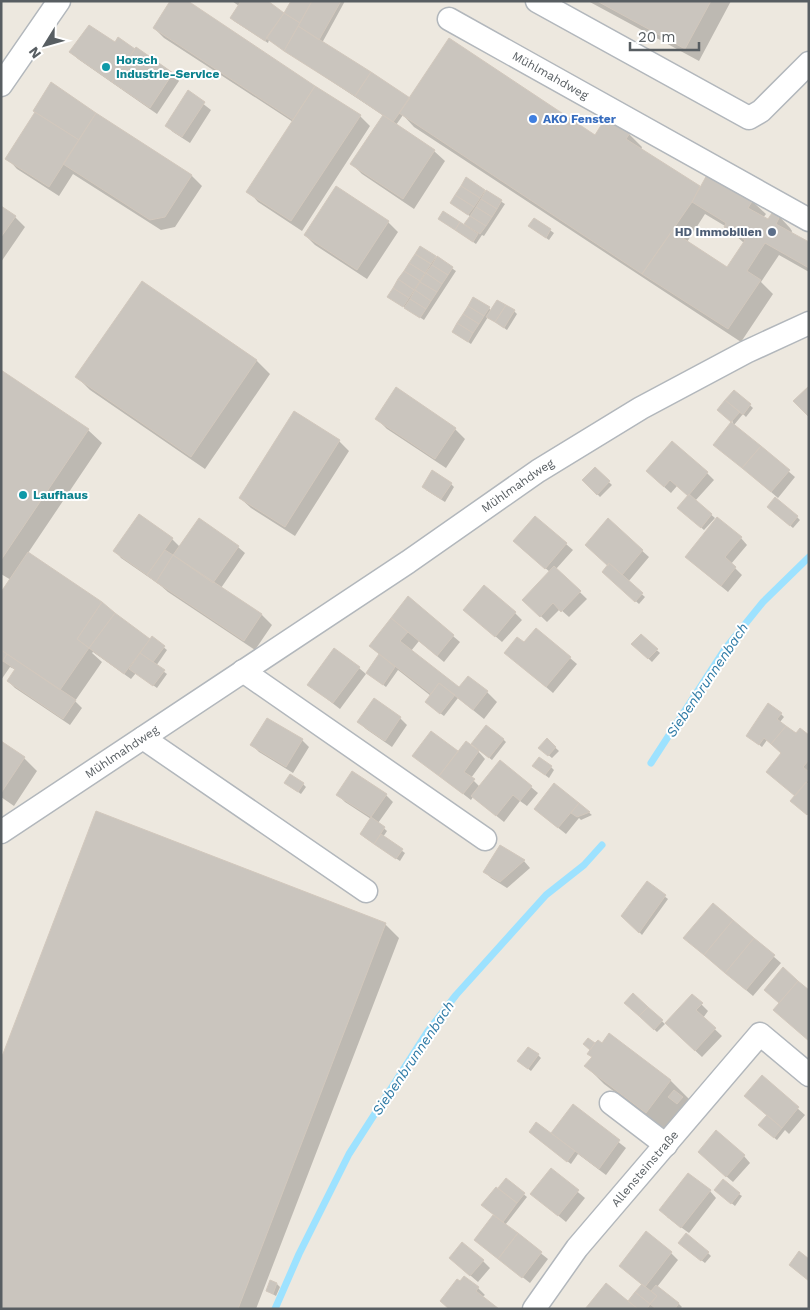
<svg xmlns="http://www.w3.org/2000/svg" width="810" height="1310" font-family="'Work Sans',sans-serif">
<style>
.shadow{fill:#0003;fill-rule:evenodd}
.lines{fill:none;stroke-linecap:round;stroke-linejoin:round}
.stream{stroke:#9de2ff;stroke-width:7}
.building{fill:#cac5be;stroke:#d2c8bd}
.minor-casing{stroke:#b2b7bc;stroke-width:25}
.minor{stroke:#fff;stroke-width:22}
.culture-dot{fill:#0f9aa8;stroke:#fff;stroke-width:2}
.shop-dot{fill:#3f7fe0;stroke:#fff;stroke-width:2}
.service-dot{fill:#5c6f8a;stroke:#fff;stroke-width:2}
.labels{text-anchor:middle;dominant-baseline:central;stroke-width:4;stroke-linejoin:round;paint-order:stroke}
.culture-label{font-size:12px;font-weight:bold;fill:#0d838f;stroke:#fff;text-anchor:start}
.street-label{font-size:12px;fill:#585e62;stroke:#fff}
.shop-label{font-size:12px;font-weight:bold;fill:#366cbe;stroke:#fff;text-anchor:start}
.service-label{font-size:12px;font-weight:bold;fill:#4e5e75;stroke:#fff;text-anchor:end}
.water-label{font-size:14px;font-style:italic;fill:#2f7ba6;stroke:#fff}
</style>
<rect width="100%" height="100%" fill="#ede8df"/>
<path class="shadow" d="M232,1H265L285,14L292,1H345L322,43L410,100L596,137L629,134L642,147L641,150L701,188L752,201L766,214L763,218L769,221L777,214L790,228L792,231L791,234L809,244V272L779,255L761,282L773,294L741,342L414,127L403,115L396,125L434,151L445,161L414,209L362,174L352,164L384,116L269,40L268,43L234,21L231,18L239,6ZM705,214L725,226L744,243L728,269L687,242Z
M588,1H731L699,61Z
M154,28L360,116L370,126L302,231L258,202L248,191L293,122L164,38Z
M136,49L173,74L179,81L157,114L78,59L71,52L135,51Z
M188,92L211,110L190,143L173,132L167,126Z
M95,114L192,176L202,186L175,227L161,230L73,174L59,196L17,169L7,158Z
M484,191L505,204L484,236L482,235L476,244L439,219L464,226L471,217L451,203Z
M1,208L15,217L25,227L1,262Z
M534,219L554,233L549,240L533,229Z
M388,222L398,232L367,279L315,245L305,235Z
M435,257L456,271L424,320L392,299Z
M142,282L257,361L270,374L205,469L90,390L77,377Z
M489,308L491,311H514L517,314L507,330L488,317L471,344L456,334Z
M1,371L88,430L102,443L28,553L150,641L152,638L167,650L156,666L167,674L157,688L136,673L131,679L93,652L92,653L102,662L75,701L82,708L70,725L15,688L8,681L16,670L10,667L1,680V594L11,580L1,574Z
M734,391L753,408L746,417L743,414L734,425L795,477L778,498L715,444L733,422L722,413Z
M377,419L455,429L465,439L446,468L387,429Z
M339,441L349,451L295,536L251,508L240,498Z
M595,469L612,485L600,497L584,480Z
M707,473L714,480L695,501L715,518L704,530L682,511L689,496L677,486L671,493L654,478Z
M451,484L454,487L445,502L426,490Z
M771,510L797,517L800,520L793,528Z
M139,516L172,539L180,547H238L245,553L221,588L262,615L272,625L255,650L168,592L160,585L121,558L115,551Z
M608,520L649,557L628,582L645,597L639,604L603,572L609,566Z
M741,538L747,545L731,564L742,575L728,592L693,563Z
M566,544L573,550L556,569L587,599L569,617L560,609L547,622L524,600L550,572L521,548Z
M408,598L460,642L444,662L419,641L411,651L460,689L487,692L497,702L484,719L458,698L444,716L429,705L431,696L398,670L386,687L370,675L380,655L371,646Z
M515,613L522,620L502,642L472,616Z
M641,636L660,653L652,662L633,644Z
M524,644L570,658L577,664L553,693L513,659Z
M359,668L366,674L340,709L309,685Z
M374,700L400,718L407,725L392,747L366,729L359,722Z
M781,714L784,717L780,722L796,735L809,737V815L795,804L796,796L783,753L767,740L762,747L751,738Z
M431,733L458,753L476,750L477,749L472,744L503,739L506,742L492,760L479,750L478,751L485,759L471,778L480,787H531L538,793L527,806L520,801L504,822L473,797L471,800L414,756Z
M302,740L309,747L293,773L259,752L252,745Z
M547,740L559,751L552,758L540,748Z
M1,743L24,758L37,771L14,806L1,797Z
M551,767L554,770L549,778L537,769Z
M303,784L306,787L301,794L289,786Z
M555,785L592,815L581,820L579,818L566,834L542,815Z
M338,795H386L393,802L378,823L387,831L383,837L405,853L400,861L364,837L371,819L345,802Z
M500,847L524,861L530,868L507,888L491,878L485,872Z
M647,883L668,899L642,935L623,915Z
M713,904L781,963L753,996L692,944Z
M385,924L399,938L256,1309H1Z
M633,995L665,1024L657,1032L626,1003Z
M692,995L708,1011L703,1018L722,1036L702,1057L673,1030Z
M610,1035L671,1081L689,1099L665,1130L604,1084L586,1066L593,1057L596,1045H602Z
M538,1055L541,1058L531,1071L522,1064Z
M762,1077L805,1115L789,1134L785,1130L777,1140L762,1128L768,1115Z
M573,1106L626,1148L606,1175L578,1154L571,1164L533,1135L555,1138Z
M744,1156L750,1163L733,1182L706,1159Z
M551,1170L585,1198L566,1222L532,1194Z
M506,1180L527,1197L505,1225L548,1259L530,1283L476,1240L495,1215L498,1190Z
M710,1191L716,1198L689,1233L667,1217Z
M719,1193L739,1194L742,1196L735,1206Z
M683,1246L708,1253L711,1256L705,1263Z
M671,1253L678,1260L657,1287L679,1304L682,1307L680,1309H586L629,1303Z
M450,1258L483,1261L490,1268L478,1282Z
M277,1284L280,1287L276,1296L267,1291Z
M478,1288L485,1295L482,1297L449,1309Z"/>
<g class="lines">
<path class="stream" d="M651,763L725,649L763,602L809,557
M275,1309L299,1254L349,1154L428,1031L456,995L546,895L584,865L602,845"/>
</g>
<path class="building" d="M170,1H188L315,86L293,120L153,28Z
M241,1H268L284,13L265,41L230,18Z
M291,1H312L300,23L284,13Z
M312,1H341L319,40L298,26Z
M597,1H711L685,49Z
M284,13L300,23L284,51L266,38Z
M89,25L115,42L118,37L135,49L112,82L69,52Z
M298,26L371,72L355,96L284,51Z
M449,38L595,135L605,119L630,133L626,139L700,186L692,202L642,274L399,113Z
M136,47L173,73L150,108L112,82Z
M371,72L410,98L393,122L355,96Z
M51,82L96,113L79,140L33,111Z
M315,86L361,115L291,221L246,192Z
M188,90L205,102L182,137L165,126Z
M35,112L79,140L49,187L5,159Z
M96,113L192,175L165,217L150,220L63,164Z
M383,115L435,150L403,199L350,164Z
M708,173L753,200L748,208L768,219L772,213L775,212L779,214V218L776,224L809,242V268L765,243L747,271L761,280L728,329L642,274L672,231L727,267L745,240L724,227L726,223L692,202Z
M466,177L485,190L480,198L461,186Z
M336,186L389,221L357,270L304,235Z
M461,186L480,198L474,207L455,195Z
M486,190L502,200L497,209L481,199Z
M455,195L474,207L468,215L450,203Z
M481,199L497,209L492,217L476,207Z
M1,206L16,216L1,237Z
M476,207L492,217L486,226L470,216Z
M443,211L460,222L455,230L438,219Z
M470,216L486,226L480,234L464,224Z
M534,218L551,229L546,238L528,226Z
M460,222L478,234L473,242L455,230Z
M420,246L436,256L431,264L415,254Z
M415,254L431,264L425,273L409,263Z
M437,256L453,267L448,275L432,265Z
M409,263L425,273L420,281L404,271Z
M432,265L448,275L442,284L426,273Z
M404,271L420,281L414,290L398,279Z
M426,273L442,284L437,292L420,282Z
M398,279L414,290L409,298L393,288Z
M142,281L257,360L191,457L75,377Z
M420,282L437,292L431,301L415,290Z
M393,288L409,298L403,307L387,297Z
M415,290L431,301L426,309L410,299Z
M473,297L490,307L484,316L468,306Z
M410,299L426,309L420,318L404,308Z
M497,300L506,305L495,322L486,317Z
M506,305L515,310L504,328L495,322Z
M468,306L484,316L479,324L463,314Z
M463,314L479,324L473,333L457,323Z
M457,323L473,333L468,342L452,332Z
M1,370L89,429L1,560Z
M809,386V417L793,401Z
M396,387L456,428L435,459L375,419Z
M734,390L751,404L743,415L725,400Z
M725,400L740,412L731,422L717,410Z
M294,411L340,440L285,527L239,498Z
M731,422L761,446L742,468L713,445Z
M672,441L708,472L688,496L670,480L664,487L646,471Z
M761,446L790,470L771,492L742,468Z
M595,467L610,481L597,495L582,480Z
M432,470L452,483L441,499L422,487Z
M689,494L712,514L701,528L677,508Z
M775,497L798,516L790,526L767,507Z
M139,514L173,538L147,575L113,551Z
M535,516L567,543L545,569L513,541Z
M717,517L742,537L725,557L736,567L721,586L685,557Z
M199,518L239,546L213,583L173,555Z
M608,518L643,550L622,575L609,563L608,566L585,545Z
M165,550L173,555L156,582L147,575Z
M28,552L102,602L77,639L89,648L60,690L1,650V592Z
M173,555L262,614L244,641L156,582Z
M609,563L643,593L635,602L602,572Z
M554,566L581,591L561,612L553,603L540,617L522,600Z
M484,585L516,612L495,637L463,610Z
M408,596L454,635L437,656L391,618Z
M102,602L115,613L89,648L77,639Z
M115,613L150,639L124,674L89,648Z
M391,618L408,632L400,641L459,687L468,676L488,691L473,710L439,683L431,694L369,646Z
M536,628L571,657L546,687L504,653L517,637L524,642Z
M641,634L658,649L648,659L631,644Z
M152,636L165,646L153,662L140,653Z
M334,648L360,667L333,703L307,685Z
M1,650L7,654L1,663Z
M140,653L165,670L153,686L129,669Z
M7,654L76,700L63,719L7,681L15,669L3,661Z
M379,654L395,667L383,685L366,673Z
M439,683L455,695L440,714L425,702Z
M374,698L401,717L385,741L357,722Z
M768,703L782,713L777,719L786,726L771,744L764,738L759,745L746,736Z
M267,718L303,739L286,767L250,745Z
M486,725L504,739L489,758L471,744Z
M786,726L796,733L800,728L809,735V760L803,767L809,772V779L795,796L766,772L781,753L771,744Z
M431,731L458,751L439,776L412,756Z
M547,738L556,747L548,756L538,748Z
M1,741L25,757L1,793Z
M466,741L479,751L464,772L475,779L463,794L439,776Z
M539,757L552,766L545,775L532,766Z
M500,760L532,786L520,801L513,795L496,816L471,796Z
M352,771L387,794L371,817L336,795Z
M290,774L304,783L298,792L284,783Z
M806,782L809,785V813L807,815L790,801Z
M554,783L579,803L558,828L534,809Z
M579,803L590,812L577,817L571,813Z
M96,811L386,923L238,1309H1V1059Z
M371,817L385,827L374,844L360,834Z
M381,834L403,849L396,859L374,844Z
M500,845L525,860L500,882L483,872Z
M647,881L666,895L639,933L621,916Z
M713,903L733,920L704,955L683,938Z
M733,920L754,938L725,973L704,955Z
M754,938L775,955L746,990L725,973Z
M783,967L798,981L779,1003L764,990Z
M798,981L809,990V1041L773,1010Z
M633,993L648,1007L639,1016L624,1003Z
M692,994L703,1003L696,1010L716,1028L695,1051L665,1023Z
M648,1007L663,1020L654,1030L639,1016Z
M609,1033L671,1080L646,1113L584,1066L592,1057L587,1054L595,1043L598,1040L602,1043Z
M588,1038L595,1043L590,1050L583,1044Z
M528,1047L539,1054L528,1069L517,1061Z
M762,1075L799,1107L782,1128L744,1096Z
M674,1090L683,1097L677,1104L668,1097Z
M573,1104L620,1140L599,1169L551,1133Z
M767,1115L782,1128L774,1138L758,1125Z
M536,1122L575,1151L567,1162L529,1132Z
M716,1130L745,1155L726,1177L698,1152Z
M551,1168L579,1190L558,1216L530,1194Z
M688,1173L711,1190L681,1228L659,1210Z
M506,1178L525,1193L517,1203L498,1188Z
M723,1179L740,1193L731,1204L714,1190Z
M496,1187L517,1203L503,1222L481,1205Z
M493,1215L518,1233L498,1259L474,1240Z
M646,1231L672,1252L645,1287L619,1266Z
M518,1233L542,1252L522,1278L498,1259Z
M686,1233L709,1252L701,1261L678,1243Z
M462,1242L484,1260L470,1276L449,1258Z
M799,1251L809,1259V1281L789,1265Z
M464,1276L479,1287L476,1291L499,1309H449L440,1301L457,1279L460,1281Z
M270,1280L277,1283L273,1294L266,1291Z
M606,1283L628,1301L638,1309H585Z
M642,1284L657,1296L650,1304L635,1292Z
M656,1285L679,1303L675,1309H656L650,1304L657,1296L651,1291Z
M635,1292L650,1304L647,1309H638L628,1301Z"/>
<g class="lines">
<g class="minor-casing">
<g id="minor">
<path d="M537,1L749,118L761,111L809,63"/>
<path id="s1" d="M449,19L809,220"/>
<path d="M1,85L59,1"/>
<path d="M243,671L485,839"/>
<path d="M143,738L366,891"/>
<path id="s2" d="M1,832L408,562L538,471L641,408L746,352L809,323"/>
<path d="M611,1103L666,1145"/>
<path id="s3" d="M534,1309L577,1248L760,1034L809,1075"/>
</g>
</g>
<use href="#minor" class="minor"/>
</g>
<g class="culture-dot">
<circle cx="106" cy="67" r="5"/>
<circle cx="23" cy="495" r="5"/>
</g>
<circle class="shop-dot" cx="533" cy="119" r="5"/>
<circle class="service-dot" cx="772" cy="232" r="5"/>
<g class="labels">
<g class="culture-label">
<text x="116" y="60">Horsch<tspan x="116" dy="14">Industrie-Service</tspan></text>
<text x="33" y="495">Laufhaus</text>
</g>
<g class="street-label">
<text stroke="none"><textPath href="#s1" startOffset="116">Mühlmahdweg</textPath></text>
<text stroke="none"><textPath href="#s2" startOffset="622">Mühlmahdweg</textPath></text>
<text stroke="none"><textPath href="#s2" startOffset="145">Mühlmahdweg</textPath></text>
<text stroke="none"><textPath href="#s3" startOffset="179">Allensteinstraße</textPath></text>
</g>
<g class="shop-label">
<text x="543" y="119">AKO Fenster</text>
</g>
<g class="service-label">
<text x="762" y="232">HD Immobilien</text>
</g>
<g class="water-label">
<text transform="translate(707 680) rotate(-56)">Siebenbrunnenbach</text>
<text transform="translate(413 1058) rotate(-56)">Siebenbrunnenbach</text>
</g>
</g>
<rect width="810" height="1310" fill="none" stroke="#585e62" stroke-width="5"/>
<g transform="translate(45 45) rotate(233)" stroke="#ffffff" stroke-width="4" paint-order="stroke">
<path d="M0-4L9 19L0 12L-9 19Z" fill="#585e62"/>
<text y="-8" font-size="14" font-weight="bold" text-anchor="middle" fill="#585e62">N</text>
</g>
<path d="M630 42v8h69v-8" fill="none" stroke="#585e62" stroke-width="2.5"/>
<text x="638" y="42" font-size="15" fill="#585e62" stroke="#ffffff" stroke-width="4" paint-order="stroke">20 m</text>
</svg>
